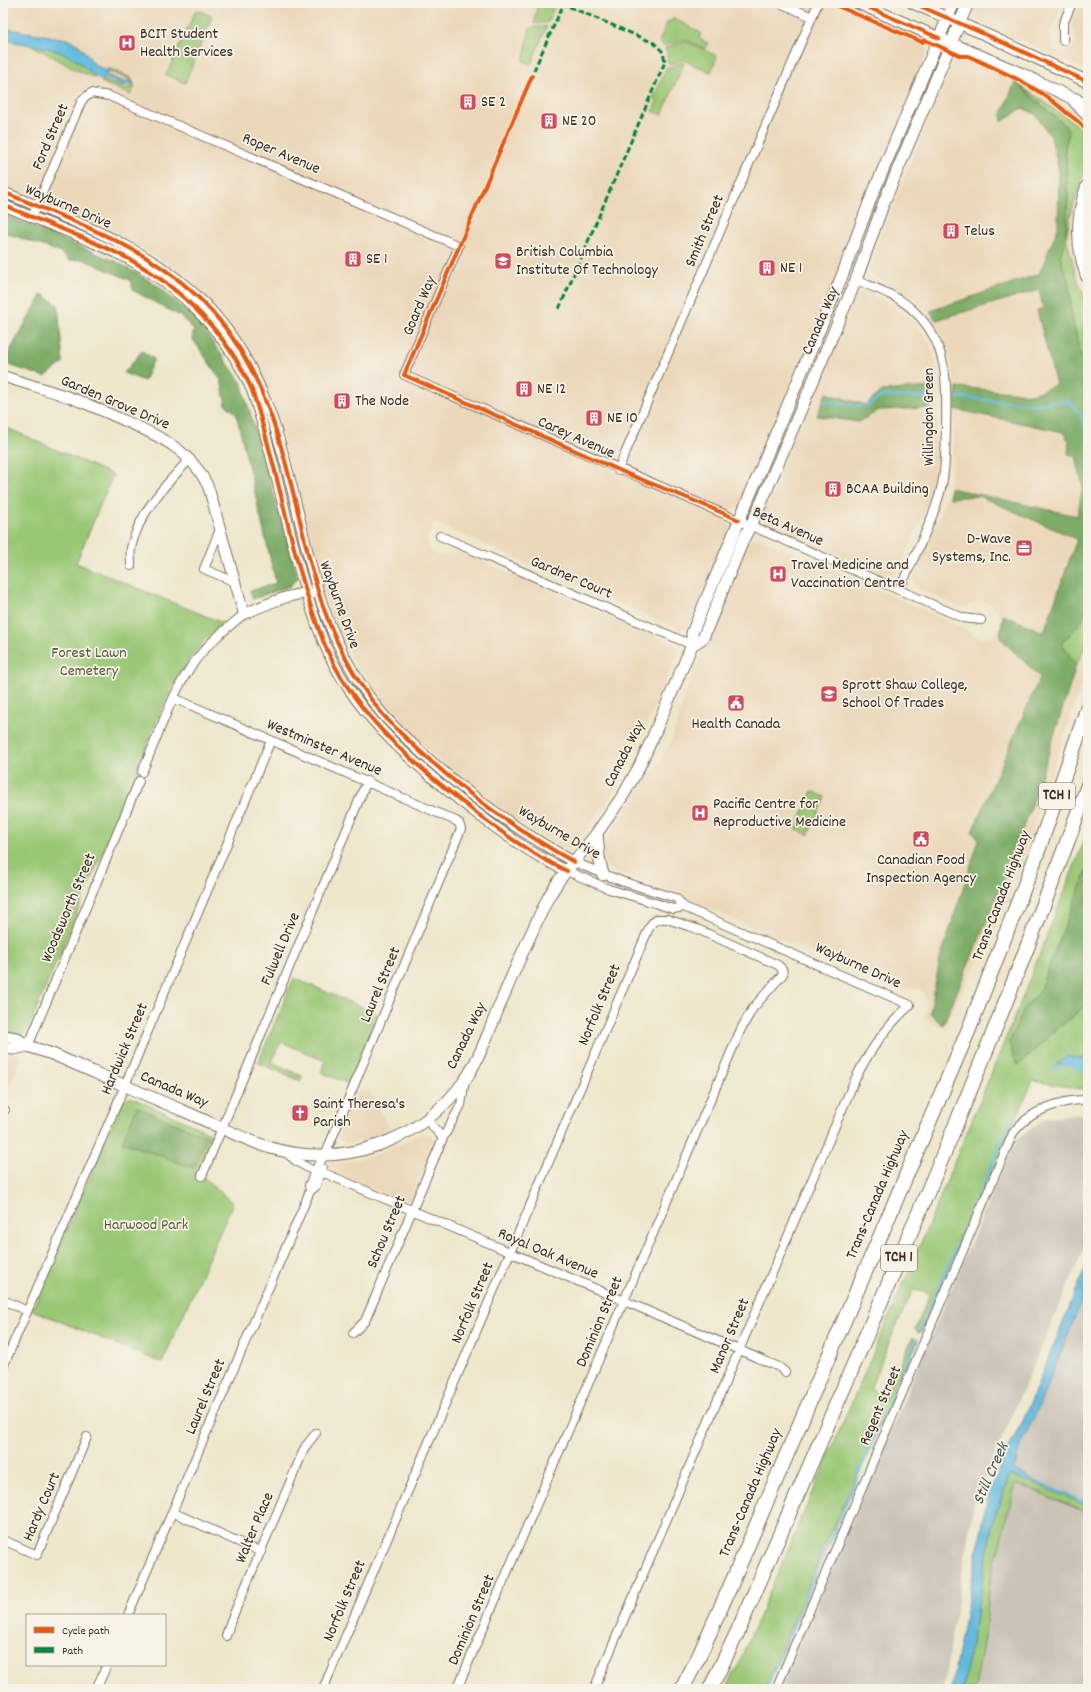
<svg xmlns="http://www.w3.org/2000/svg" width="1091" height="1692" font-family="Dekko,sans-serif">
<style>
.built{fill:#ebd8ba}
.industrial{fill:#cbc3b8}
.green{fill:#9ac775;stroke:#6a784a}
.forest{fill:#7bac66;stroke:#5b6b42}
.water{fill:#62bbdf;stroke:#4e727e}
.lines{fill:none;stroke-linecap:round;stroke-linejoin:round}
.stream{stroke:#62bbdf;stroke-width:2.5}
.minor-casing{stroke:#7a6c5b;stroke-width:10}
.tertiary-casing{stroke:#7a6c5b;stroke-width:12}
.secondary-casing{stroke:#7a6c5b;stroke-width:13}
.motorway-casing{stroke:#7a6c5b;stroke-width:16}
.minor{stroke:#fff;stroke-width:8}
.tertiary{stroke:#fff;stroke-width:10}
.secondary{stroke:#fff;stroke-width:11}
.motorway{stroke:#fff;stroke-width:14}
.quiet{stroke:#00873e;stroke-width:3;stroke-dasharray:6 3;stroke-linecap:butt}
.cycleway-casing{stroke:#f7f3e8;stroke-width:6}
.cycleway{stroke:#e8590c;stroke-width:4}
.labels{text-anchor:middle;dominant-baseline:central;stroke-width:3.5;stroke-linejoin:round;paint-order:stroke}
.shield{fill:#f7f3e8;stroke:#73665b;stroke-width:1}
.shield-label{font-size:15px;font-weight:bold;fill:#3b2a1e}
.poi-label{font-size:16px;fill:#3b2a1e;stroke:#f7f3e8;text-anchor:start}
.street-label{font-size:16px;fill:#3b2a1e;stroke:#f7f3e8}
.park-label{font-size:16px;fill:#585938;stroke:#f7f3e8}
.water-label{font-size:17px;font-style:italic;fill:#475658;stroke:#f7f3e8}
</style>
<rect width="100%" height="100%" fill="#f7f3e8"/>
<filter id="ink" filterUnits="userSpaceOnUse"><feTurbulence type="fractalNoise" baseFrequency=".025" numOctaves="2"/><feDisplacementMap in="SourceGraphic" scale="8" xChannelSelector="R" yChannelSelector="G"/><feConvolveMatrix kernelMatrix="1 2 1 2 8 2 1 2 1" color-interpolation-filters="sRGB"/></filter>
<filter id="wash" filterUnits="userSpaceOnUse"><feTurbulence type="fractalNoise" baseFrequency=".012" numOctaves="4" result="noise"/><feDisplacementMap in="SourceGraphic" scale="16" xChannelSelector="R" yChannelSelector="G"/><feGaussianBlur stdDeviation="0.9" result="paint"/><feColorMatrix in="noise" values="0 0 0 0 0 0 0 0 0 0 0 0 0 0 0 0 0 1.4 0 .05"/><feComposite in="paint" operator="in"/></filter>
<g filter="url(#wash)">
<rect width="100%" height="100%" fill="#eee7cc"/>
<path class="built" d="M3,3H846L926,39L928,44L927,52L913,82L910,96L836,281L739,508H732L727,522L731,527L688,628L680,630L435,523L427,539L429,548L437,555H443L459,551L675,645L677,648L678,653L628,767L607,802L572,847L567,849L562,848L538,834L493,804L466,783L419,744L403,728L386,710L360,674L339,633L330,611L272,400L251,357L227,320L214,305L177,269L139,246L51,208L48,205L47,200L31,193L25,196L3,187Z
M973,3H1063L1050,32L1049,40L1055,49L1064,52L1071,49L1076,42V37L1073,27L1072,21L1080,3H1088V71L981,23L975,15Z
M963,54L1014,76L1079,113L1088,121V167L1081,185L1073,214L1071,233L1073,248L1079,273L1088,299V666L1009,899L944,1028L922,1018L927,1009V1002L923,992L918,989L911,987L901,990L895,989L669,891L615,872L609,869L604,862V851L611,832L619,818L660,761L672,740L688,685L746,546L751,539L761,538L953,623L975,636L983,638L989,637L995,633L999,627L1001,619L999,613L990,603L981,602L966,607H960L920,590L914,584V576L940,516L950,483L953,461L954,381L952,366L946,345L942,334L928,314L917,302L897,288L873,276L869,270L879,238L940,92L955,58Z
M861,291L866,292L894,305L912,320L927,339L932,350L937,370V462L933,487L925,511L899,570L895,575L889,576L771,525L763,519L762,515V509L777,485L783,462L855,294Z
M3,1052L23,1054L6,1096H3Z
M369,1090L391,1131L367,1140L345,1144L339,1139V1134L356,1091Z
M422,1133L432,1135L434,1140L435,1145L411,1200H398L352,1180L329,1167L328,1165L331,1162L354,1160L377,1154L401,1144Z"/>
<path class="industrial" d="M1082,1114L1088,1115V1240L974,1502L943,1689H780L1015,1140L1046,1118Z
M1088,1289V1689H968L1000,1495Z"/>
<path class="green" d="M538,3H550L555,5L548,22L534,24Z
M196,10L212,16L185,83L166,75Z
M673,18L701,33L699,39L708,43L705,49L685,39L663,46L659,42L668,21L671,22Z
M547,26L531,64L523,61L530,28Z
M685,41L717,56L711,72L683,60H680L672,64H668L667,54L665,48Z
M31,45C60,49 76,56 96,78L76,70Z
M678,63H684L662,115L653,111L657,101L653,99L667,67H673Z
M108,68L131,78L135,86L131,95L101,82L103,80L121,87L131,88L132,81C128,77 114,74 107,71Z
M1015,82L1076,124L1080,128L1083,135L1088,133V162L1071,213L1066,237L1076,275L1088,308V418L1082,387L1083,365L1072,318L1069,283L1060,256L1066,237V159L1065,147L1069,132L1065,125Z
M3,426L113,475L76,563L223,623C175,663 162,711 138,767V777L135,778L132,782L28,1029L22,1035L3,1032Z
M1088,602V639L1076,666L1062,643L1082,621Z
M812,791L825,797L808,835L796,829Z
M1088,831V867L1039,992L1025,1007L1019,1065L1045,1040L1088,1003V1060L1068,1056L1057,1064L1067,1063L1088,1072V1090L1033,1081L922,1332L918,1333L915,1330L929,1296L925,1292L913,1290L893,1333L870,1389L884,1396L895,1377L913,1337L918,1341L899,1385L827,1540L765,1689H725L738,1665L926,1231L1022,999Z
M294,978L377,1014L348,1084L321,1072L325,1061L281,1042L272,1062L302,1076L301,1081L258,1063Z
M128,1098H133L210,1133C215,1142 205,1165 202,1176L233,1203L162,1363L32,1310L119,1109L124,1101Z
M1010,1475L1032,1482L1088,1506V1513L1016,1483L990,1581L986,1626L975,1689H963L993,1520Z"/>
<path class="forest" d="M1015,82L1065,125L1069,132L1065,147L1068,198L1066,237L1060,256L1069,283L1072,318L1083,365L1082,387L1088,418V602L1082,621L1062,643L1076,666L1032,805L994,904L943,1025L930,1013L940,959L979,840L972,832L1040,677L1000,638L1003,615L1044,632L1077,539L979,496L950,498V488L1077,516L1083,488L1076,456L1068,454L1069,441L1063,432L954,409L957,387L1032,394L1056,385L1037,310L1043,308L1039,290L936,320L930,311L1039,274L1058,228L1059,171L1051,137L1035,114L1022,108L1002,122L1001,116Z
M3,214L119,263L157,285L195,318L241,382L298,578L290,586L253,599L250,591L276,583L236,413L226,405L221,380L192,338L194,330L180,316L134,291L130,280L82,259L69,261L60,252L3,232Z
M42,294L58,305L63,363L45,377L3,363Z
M142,351L154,359L144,381L124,373Z
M930,387V408L879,410L859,422L817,416L826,393L866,405L882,391Z
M1088,867V1003L1045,1040L1018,1065L1013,1056L1009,1043L1025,1007L1039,992Z
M137,1107L207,1137L194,1168L122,1142Z"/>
<path class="water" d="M3,28L67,39L79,45L95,65L107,71L106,75L122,81H132V85H122L104,78L103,80C91,76 84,64 73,58C52,46 27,45 3,40Z
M1067,1056L1088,1060V1072L1067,1063L1056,1065Z
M1088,1261V1286L1036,1413L1020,1445L1014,1470L1039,1483L1046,1488L1010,1475L993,1520L963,1689H951L987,1501L1003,1458L1023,1421Z"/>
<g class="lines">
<path class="stream" d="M958,397L1030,404L1069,401L1082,417L1088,437
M825,401L852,406H867L882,396L929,397
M1053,1070L1067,1064L1088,1072
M920,1331L1012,1118
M1039,1483L1088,1504
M768,1685L917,1338"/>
</g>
</g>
<g filter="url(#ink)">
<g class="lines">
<g class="minor-casing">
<path id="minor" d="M780,3L812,17
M1063,41V24L1072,3
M32,217L82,100L91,93L109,96L459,246L404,375L952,613L963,618L981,620
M856,280C877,289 900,296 916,313C949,345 947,387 946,429C945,451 946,472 940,493C931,525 913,559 899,590
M618,470L818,3
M220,529L204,569L235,582
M440,536L692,645
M131,566C131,560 130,553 131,548C139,512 166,484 190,459
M142,772C158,737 172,691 195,661C209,642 227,628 244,614
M574,862L621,881L676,898L684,907L910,1005C885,1028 867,1053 853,1084L594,1689
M567,871L609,889L655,903L673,909L684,907
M28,1046L139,781
M3,1112L5,1110
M426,1119L443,1138
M285,1152L296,1161L315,1172
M322,1172L779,1367L785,1372
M202,1176L367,781
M310,1191L315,1187L323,1168
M3,1300L27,1311
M353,1333L365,1321L443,1138L461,1105L465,1080
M3,1367L120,1097L271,740
M172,1512L261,1552
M3,1540L37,1555L87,1437
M128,1615L299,1217L310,1191L309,1185L318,1165L325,1155L461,829L459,823L456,821L174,698
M226,1636L230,1623L305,1447L316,1433
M96,1689L107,1665
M323,1689L649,928L652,923L658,919H667L697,929L778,965L782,969L783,974L753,1008L741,1029L457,1689
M776,1689L1013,1133C1029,1111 1061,1099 1088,1100"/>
</g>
<g class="tertiary-casing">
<path id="tertiary" d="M3,192C75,222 150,247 205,304C280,381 289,492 318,591C331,634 352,676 380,711C393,727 408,740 423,754C468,795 520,832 574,862
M3,205C45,223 89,238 129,259C182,288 228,335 252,390C280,473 291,561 324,643C352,711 409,760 466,805C497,829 530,854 567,871
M3,376C28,385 54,391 79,401C93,406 107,413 121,419C157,435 193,450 209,489L244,614C265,605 289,593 313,593"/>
</g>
<g class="secondary-casing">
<path id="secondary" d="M858,3L1020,73L1082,103
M913,3L991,37L1088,82
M692,645L703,638L744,538L756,515L856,280L884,202L968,3
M597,833L599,857L603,875
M3,1036L16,1038L28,1046L52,1054C96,1073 141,1093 186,1112C214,1124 242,1139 271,1148C344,1169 421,1141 465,1080C481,1056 490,1028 501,1002C516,966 532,931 549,896L560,879L597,833L624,794L639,767L652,739L692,645V633L842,276L871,198L954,3
M3,1048L13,1049L28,1046"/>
</g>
<g class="motorway-casing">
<path id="motorway" d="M1075,100L1088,114
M1088,187C1077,217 1077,245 1088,276
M682,1689L699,1656L730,1587L969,1029L1035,859L1088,707
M710,1689L738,1631C859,1351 985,1072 1088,785"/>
</g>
<use href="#minor" class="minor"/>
<use href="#tertiary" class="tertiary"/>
<use href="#secondary" class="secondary"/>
<use href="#motorway" class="motorway"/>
<path class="quiet" d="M530,79L564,3
M559,309L665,62L663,52L654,43L563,4"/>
<g class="cycleway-casing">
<path id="cycleway" d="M830,3L922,42L925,40L961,56H968C1003,72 1039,87 1067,113C1074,118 1080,122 1085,129L1088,128
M858,3L939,38
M913,3L991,37L1088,82
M532,76L404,375L628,474L690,499L739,520
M3,192C75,222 150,247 205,304C280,381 289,492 318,591C331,634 352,676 380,711C393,727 408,740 423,754C468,795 520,832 574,862
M3,205C45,223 89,238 129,259C182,288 228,335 252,390C280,473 291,561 324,643C352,711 409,760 466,805C497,829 530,854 567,871"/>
</g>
<use href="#cycleway" class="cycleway"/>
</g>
</g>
<defs>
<g id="hospital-square" transform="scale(0.9)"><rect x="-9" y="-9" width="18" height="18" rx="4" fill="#d1495b" stroke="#f7f3e8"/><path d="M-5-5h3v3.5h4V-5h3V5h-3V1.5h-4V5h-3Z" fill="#fff"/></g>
<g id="building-square" transform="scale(0.9)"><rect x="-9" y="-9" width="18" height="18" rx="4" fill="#d1495b" stroke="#f7f3e8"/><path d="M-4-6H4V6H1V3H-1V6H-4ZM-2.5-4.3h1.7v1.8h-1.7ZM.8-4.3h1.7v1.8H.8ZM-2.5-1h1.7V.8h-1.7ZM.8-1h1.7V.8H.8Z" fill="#fff"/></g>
<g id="university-square" transform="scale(0.9)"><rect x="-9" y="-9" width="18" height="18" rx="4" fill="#d1495b" stroke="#f7f3e8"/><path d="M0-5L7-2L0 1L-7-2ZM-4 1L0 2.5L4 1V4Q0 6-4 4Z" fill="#fff"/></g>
<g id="office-square" transform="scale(0.9)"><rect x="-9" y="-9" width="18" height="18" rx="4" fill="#d1495b" stroke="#f7f3e8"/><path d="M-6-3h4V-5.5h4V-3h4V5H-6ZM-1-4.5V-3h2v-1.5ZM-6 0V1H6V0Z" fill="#fff"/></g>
<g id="civic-square" transform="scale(0.9)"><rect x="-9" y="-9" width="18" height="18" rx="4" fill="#d1495b" stroke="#f7f3e8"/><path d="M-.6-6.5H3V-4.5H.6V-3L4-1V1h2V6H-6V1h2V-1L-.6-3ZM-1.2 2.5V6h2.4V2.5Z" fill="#fff"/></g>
<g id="church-square" transform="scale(0.9)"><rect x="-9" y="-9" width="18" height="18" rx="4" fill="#d1495b" stroke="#f7f3e8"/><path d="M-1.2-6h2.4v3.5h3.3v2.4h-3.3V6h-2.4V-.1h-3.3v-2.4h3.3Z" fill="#fff"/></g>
</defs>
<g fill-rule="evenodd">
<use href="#hospital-square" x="127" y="43"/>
<use href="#building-square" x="468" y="102"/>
<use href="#building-square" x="549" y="121"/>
<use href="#building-square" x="951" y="231"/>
<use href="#building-square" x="353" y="259"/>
<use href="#university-square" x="503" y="261"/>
<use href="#building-square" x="767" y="268"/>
<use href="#building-square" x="524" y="389"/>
<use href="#building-square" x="342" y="401"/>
<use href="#building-square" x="594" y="418"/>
<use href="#building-square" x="833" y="489"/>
<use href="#office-square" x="1024" y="548"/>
<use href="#hospital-square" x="778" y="574"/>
<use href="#university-square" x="829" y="694"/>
<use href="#civic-square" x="736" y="703"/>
<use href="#hospital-square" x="700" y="813"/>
<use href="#civic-square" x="921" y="839"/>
<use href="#church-square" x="300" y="1113"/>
</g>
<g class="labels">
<g class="shield">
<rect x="1039" y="783" width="36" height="26" rx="3"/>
<rect x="881" y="1245" width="36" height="26" rx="3"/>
</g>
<g class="shield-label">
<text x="1057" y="796">TCH 1</text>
<text x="899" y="1258">TCH 1</text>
</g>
<g class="poi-label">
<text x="140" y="34">BCIT Student<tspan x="140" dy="18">Health Services</tspan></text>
<text x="481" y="102">SE 2</text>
<text x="562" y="121">NE 20</text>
<text x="964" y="231">Telus</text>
<text x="516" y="252">British Columbia<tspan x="516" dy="18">Institute Of Technology</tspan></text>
<text x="366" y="259">SE 1</text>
<text x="780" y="268">NE 1</text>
<text x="537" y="389">NE 12</text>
<text x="355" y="401">The Node</text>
<text x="607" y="418">NE 10</text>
<text x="846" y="489">BCAA Building</text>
<text x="1011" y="539" text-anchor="end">D-Wave<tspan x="1011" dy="18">Systems, Inc.</tspan></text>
<text x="791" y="565">Travel Medicine and<tspan x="791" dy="18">Vaccination Centre</tspan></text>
<text x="842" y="685">Sprott Shaw College,<tspan x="842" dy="18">School Of Trades</tspan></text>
<text x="736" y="724" text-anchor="middle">Health Canada</text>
<text x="713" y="804">Pacific Centre for<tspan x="713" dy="18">Reproductive Medicine</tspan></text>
<text x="921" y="860" text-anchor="middle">Canadian Food<tspan x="921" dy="18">Inspection Agency</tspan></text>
<text x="313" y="1104">Saint Theresa's<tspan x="313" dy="18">Parish</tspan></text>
</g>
<g class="street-label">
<text transform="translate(51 137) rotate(-67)">Ford Street</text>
<text transform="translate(281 154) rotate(23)">Roper Avenue</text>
<text transform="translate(68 207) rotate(23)">Wayburne Drive</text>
<text transform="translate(705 231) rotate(-67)">Smith Street</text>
<text transform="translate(420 306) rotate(-67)">Goard Way</text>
<text transform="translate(821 321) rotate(-67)">Canada Way</text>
<text transform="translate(115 403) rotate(23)">Garden Grove Drive</text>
<text transform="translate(929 417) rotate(-90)">Willingdon Green</text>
<text transform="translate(576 438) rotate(24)">Carey Avenue</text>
<text transform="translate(788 527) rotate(24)">Beta Avenue</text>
<text transform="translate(571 578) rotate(23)">Gardner Court</text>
<text transform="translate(339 605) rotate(70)">Wayburne Drive</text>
<text transform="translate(324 748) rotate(23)">Westminster Avenue</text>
<text transform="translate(625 754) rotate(-63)">Canada Way</text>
<text transform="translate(559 833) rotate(30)">Wayburne Drive</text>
<text transform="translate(1002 896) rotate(-69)">Trans-Canada Highway</text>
<text transform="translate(69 908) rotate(-67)">Woodsworth Street</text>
<text transform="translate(281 949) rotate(-67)">Fulwell Drive</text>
<text transform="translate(858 966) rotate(24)">Wayburne Drive</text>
<text transform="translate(381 985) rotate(-67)">Laurel Street</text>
<text transform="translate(600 1005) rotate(-67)">Norfolk Street</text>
<text transform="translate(467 1036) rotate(-64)">Canada Way</text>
<text transform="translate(125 1049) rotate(-67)">Hardwick Street</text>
<text transform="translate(174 1090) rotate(23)">Canada Way</text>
<text transform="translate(878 1195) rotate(-67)">Trans-Canada Highway</text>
<text transform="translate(387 1232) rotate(-67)">Schou Street</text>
<text transform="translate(548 1254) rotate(23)">Royal Oak Avenue</text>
<text transform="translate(473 1303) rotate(-67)">Norfolk Street</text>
<text transform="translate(600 1322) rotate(-67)">Dominion Street</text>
<text transform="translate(730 1336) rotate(-67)">Manor Street</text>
<text transform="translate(206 1397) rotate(-67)">Laurel Street</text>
<text transform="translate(881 1406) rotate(-67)">Regent Street</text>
<text transform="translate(751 1493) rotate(-67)">Trans-Canada Highway</text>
<text transform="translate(42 1507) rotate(-67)">Hardy Court</text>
<text transform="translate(255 1528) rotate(-67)">Walter Place</text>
<text transform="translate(345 1601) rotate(-67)">Norfolk Street</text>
<text transform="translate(472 1620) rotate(-67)">Dominion Street</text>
</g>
<g class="park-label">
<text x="89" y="653">Forest Lawn<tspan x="89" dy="18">Cemetery</tspan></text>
<text x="146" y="1225">Harwood Park</text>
</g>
<g class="water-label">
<text transform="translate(992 1474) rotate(-66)">Still Creek</text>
</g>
</g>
<rect width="1091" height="1692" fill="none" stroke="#f7f3e8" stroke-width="16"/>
<rect x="26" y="1614" width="140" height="52" fill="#f7f3e8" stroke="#aca397"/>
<rect x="34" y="1627" width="20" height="6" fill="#e8590c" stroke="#aca397"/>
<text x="62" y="1634" font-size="12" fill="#3b2a1e">Cycle path</text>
<rect x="34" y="1647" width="20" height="6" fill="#00873e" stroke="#aca397"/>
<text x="62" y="1654" font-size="12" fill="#3b2a1e">Path</text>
</svg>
